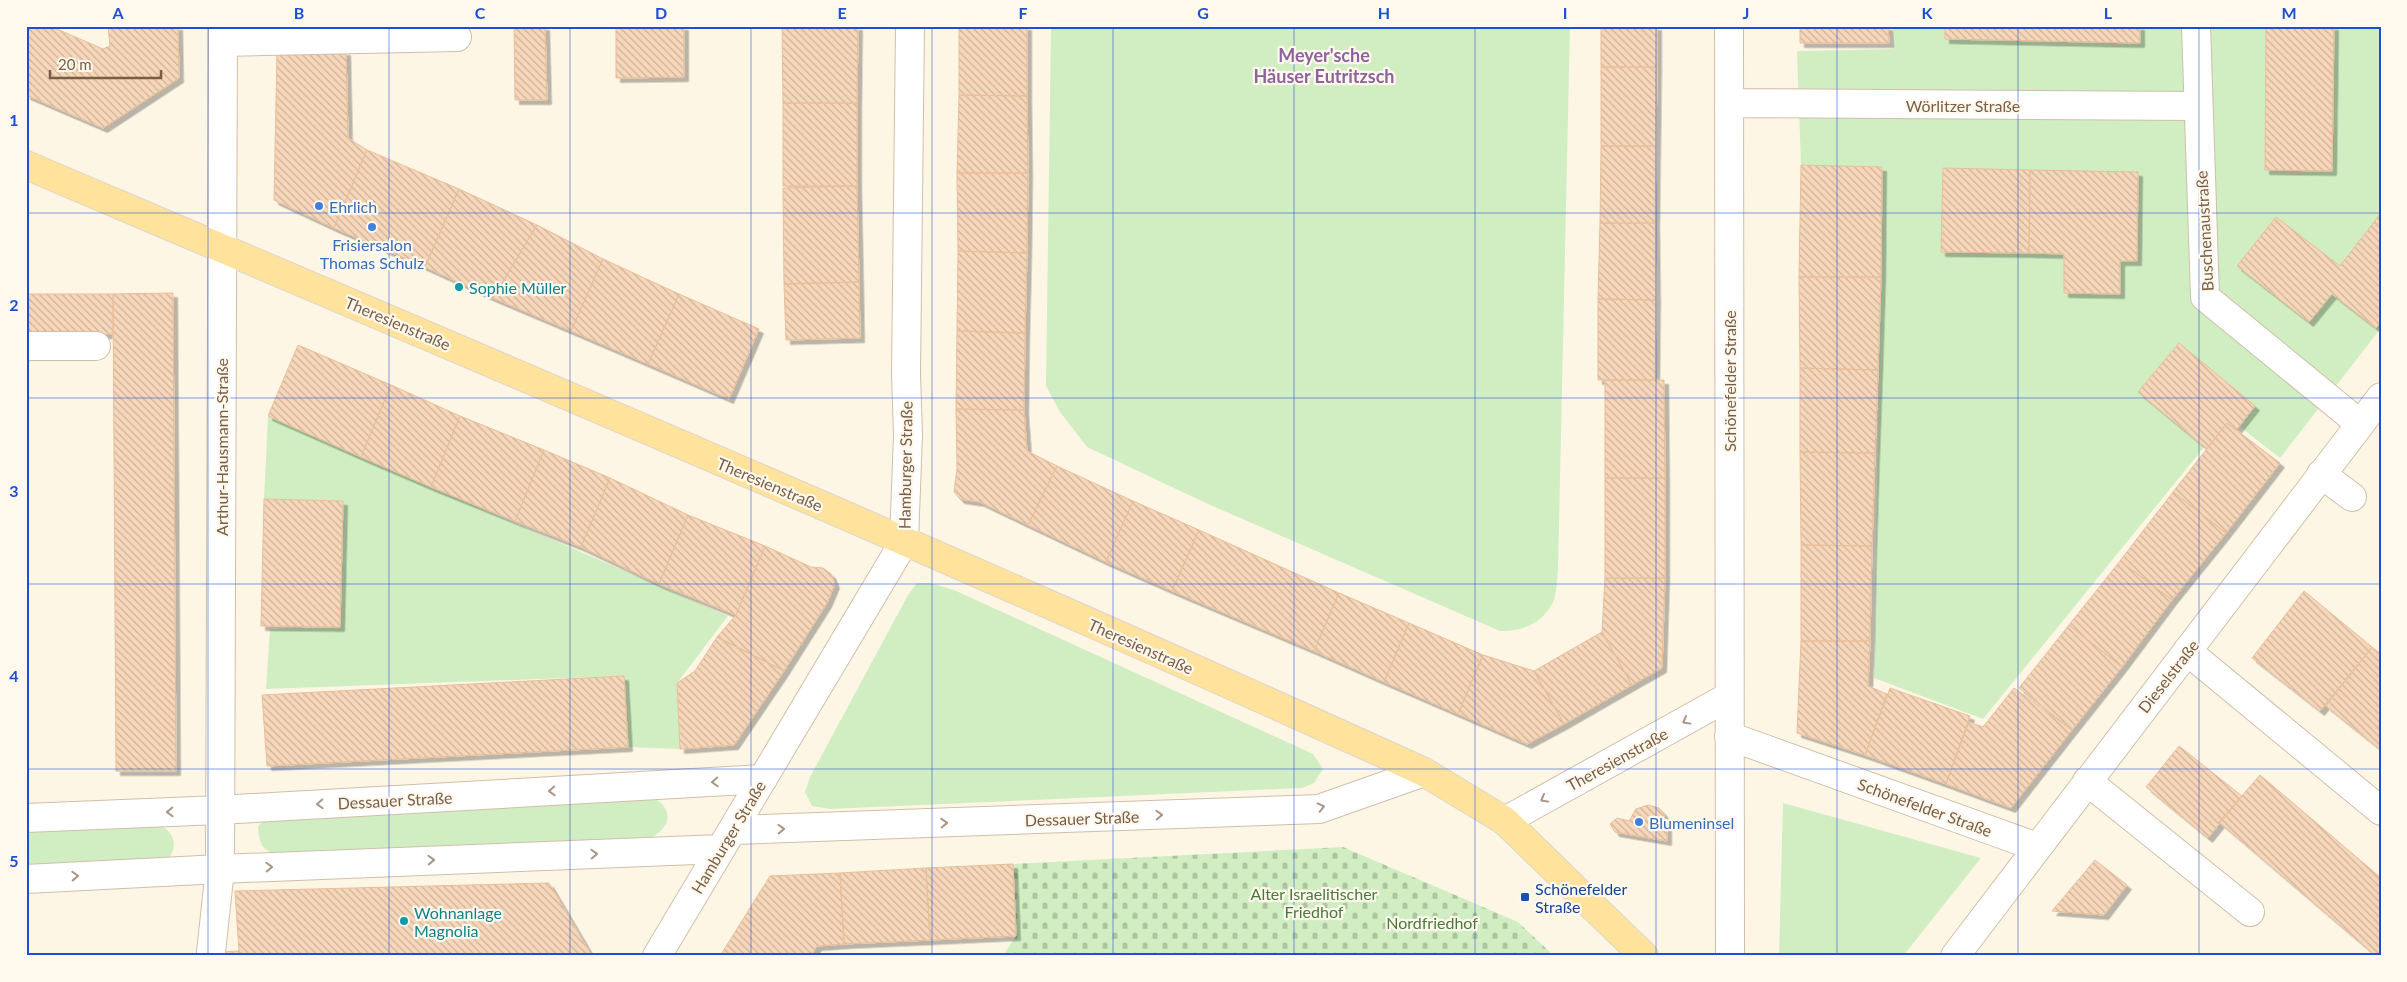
<svg xmlns="http://www.w3.org/2000/svg" width="2407" height="982" font-family="Lato,sans-serif">
<style>
.green{fill:#d0eec2}
.cemetery{fill:url(#cemetery-stones)}
.building{fill:url(#building-back-hatch);stroke:#eabe99;filter:url(#shadow)}
.lines{fill:none;stroke-linecap:round;stroke-linejoin:round}
.minor-casing{stroke:#d1bea9;stroke-width:30}
.major-casing{stroke:#dcd5cf;stroke-width:30}
.minor{stroke:#fff;stroke-width:28}
.major{stroke:#ffe29b;stroke-width:28}
.oneway{stroke:#a99687}
.grid{fill:none;stroke:#1d4ed8;stroke-width:1;stroke-opacity:0.55}
.shop-dot{fill:#3f7fe0;stroke:#fff9ed;stroke-width:2}
.culture-dot{fill:#0f9aa8;stroke:#fff9ed;stroke-width:2}
.transit-dot{fill:#1a4fb4;stroke:#fff9ed;stroke-width:2}
.labels{text-anchor:middle;dominant-baseline:central;stroke-width:4.5;stroke-linejoin:round;paint-order:stroke}
.street-label{font-size:16px;fill:#7a5d47;stroke:#fff9ed}
.shop-label{font-size:16px;fill:#366cbe;stroke:#fff9ed;text-anchor:start}
.culture-label{font-size:16px;fill:#0d838f;stroke:#fff9ed;text-anchor:start}
.transit-label{font-size:16px;fill:#164399;stroke:#fff9ed;text-anchor:start}
.park-label{font-size:16px;fill:#497a3c;stroke:#fff9ed}
.neighbourhood-label{font-size:18px;font-weight:bold;fill:#8f629e;stroke:#fff9ed}
.neatline{fill:none;stroke:#1d4ed8;stroke-width:2}
.grid-label{font-size:16px;text-anchor:middle;font-weight:bold;fill:#1d4ed8}
</style>
<defs>
<pattern id="cemetery-stones" width="16" height="16" patternUnits="userSpaceOnUse" patternTransform="scale(1.25)"><rect width="16" height="16" fill="#d0eec2"/><path d="M2 7V4a2 2 0 0 1 4 0v3zM10 15v-3a2 2 0 0 1 4 0v3z" fill="#aec49f"/></pattern>
<pattern id="building-back-hatch" width="6" height="6" patternUnits="userSpaceOnUse" patternTransform="scale(1.25)"><rect width="6" height="6" fill="#f6d7ba"/><path d="M-1 5l2 2M0 0l6 6M5-1l2 2" fill="none" stroke="#ccb299"/></pattern>
<filter id="shadow"><feDropShadow dx="4.5" dy="4.5" stdDeviation="0" flood-color="#0004"/></filter>
</defs>
<rect width="100%" height="100%" fill="#fef6e5"/>
<path class="green" d="M1051,26H1570L1558,570C1557,579 1557,593 1553,602C1543,623 1522,632 1500,631L1208,504L1087,447L1060,412L1046,386Z
M1893,26H2381V328L2280,458L2240,427L2255,406L2179,343L2138,392L2205,446L1983,719L1874,678L1882,167L1801,165L1797,51L1893,49Z
M268,416L728,616L677,683L680,749L628,747L623,676L266,689L270,629L340,627L343,501L264,499Z
M917,583H930L954,590L1313,754L1323,769L1314,783L1302,788L830,809L812,806L805,792L810,777L908,595Z
M647,794C675,807 674,827 647,840L284,856C264,852 259,847 258,826L266,818Z
M1783,803L1981,858L1903,956H1779Z
M157,823C173,832 179,842 169,859L26,870V830Z"/>
<path class="cemetery" d="M1343,847L1518,922L1554,956H1003L1016,936L1013,864Z"/>
<path class="building" d="M26,26H50L103,49L110,46L108,26L178,28L179,78L103,128L26,95Z
M113,26H178V28H113Z
M514,26H545L547,100H515Z
M616,26H684V77L616,78Z
M782,26H858L857,103H783Z
M959,26H1027V96L959,95Z
M1601,26H1657V67H1601Z
M1800,26H1888L1889,43H1800Z
M1945,26H2140V43L1945,39Z
M2266,26H2334L2332,171L2265,170Z
M277,51H346L348,138L367,150L334,228L274,200Z
M1601,67H1657L1656,146H1601Z
M959,95L1027,96L1028,173H957Z
M783,103H857V186H783Z
M1601,146H1656L1655,223H1600Z
M367,150L459,189L425,267L334,228Z
M1801,165L1882,167L1881,277H1799Z
M1943,168L2030,170L2029,253L1941,252Z
M2030,170L2138,172L2137,261H2120V294L2064,293V254L2029,253Z
M957,173H1028L1027,253L958,251Z
M857,186L859,282L784,284L783,188Z
M459,189L537,225L493,298L425,267Z
M2381,213V322L2376,328L2332,294L2309,322L2237,266L2276,217L2340,266Z
M1600,223H1655L1656,300L1598,299Z
M537,225L603,259L571,331L493,298Z
M958,251L1027,253L1025,333L957,331Z
M603,259L679,294L648,364L571,331Z
M1799,277H1881L1878,370L1800,368Z
M859,282L860,338L786,340L784,284Z
M173,293L176,771H116L113,294Z
M26,294H113V334L26,335Z
M679,294L759,329L729,399L648,364Z
M1598,299L1656,300L1655,380H1598Z
M957,331L1025,333L1024,410L956,409Z
M2179,343L2255,406L2236,430L2227,423L2207,449L2138,392Z
M298,345L391,385L361,457L268,416Z
M1800,368L1878,370L1875,453L1800,452Z
M1605,380H1664L1665,478H1605Z
M391,385L460,416L431,487L361,457Z
M956,409L1024,410L1027,451L1057,466L1028,525L980,502L960,499L954,492L957,469Z
M460,416L544,450L515,521L431,487Z
M2227,423L2280,463L2226,533L2173,492Z
M544,450L610,478L581,547L515,521Z
M1800,452L1875,453L1872,546L1801,545Z
M1057,466L1133,501L1106,562L1028,525Z
M610,478L688,515L659,584L581,547Z
M1605,478H1665V578H1605Z
M2173,492L2226,533L2172,600L2120,561Z
M264,499L343,501L340,627L261,626Z
M1133,501L1199,530L1172,591L1106,562Z
M688,515L765,546L736,615L659,584Z
M1199,530L1339,593L1314,651L1172,591Z
M1801,545L1872,546L1870,641H1801Z
M765,546L811,567L823,568L831,574L835,584L827,603L784,671L717,637L736,615Z
M2120,561L2172,600L2122,667L2069,625Z
M1605,578H1665L1662,668L1632,685L1602,632Z
M2304,591L2372,647L2320,711L2252,658Z
M1339,593L1409,623L1384,682L1314,651Z
M1409,623L1483,655L1458,714L1384,682Z
M2069,625L2122,667L2072,730L2019,688Z
M1602,632L1632,685L1564,724L1534,671Z
M717,637L784,671L734,745L680,749L677,683L695,671Z
M1801,641H1870L1868,686L1887,694L1865,755L1797,733Z
M2372,647L2381,654V750L2326,706Z
M1483,655L1534,671L1564,724L1527,744L1458,714Z
M624,676L628,747L267,766L262,695Z
M1890,688L1970,716L1946,784L1865,755Z
M2014,688L2072,730L2011,808L1946,784L1969,722L1983,727Z
M2179,746L2242,796L2208,838L2146,787Z
M2260,775L2381,878V956H2376L2219,822Z
M1648,805L1659,808L1664,814L1663,826H1667V841L1615,832L1610,824L1617,818L1629,821L1636,809Z
M2095,860L2127,885L2104,915L2052,911Z
M1013,864L1016,936L930,940L926,868Z
M926,868L930,940L844,944L840,873Z
M840,873L844,944L817,946L811,956H720L770,876Z
M549,883L592,956H185V954L239,951L235,891Z"/>
<g class="lines">
<g class="minor-casing">
<path id="minor" d="M1729,26L1730,956
M2196,26L2205,297L2359,423
M223,42L457,37
M1729,103L2198,106
M26,346H96
M2321,474L2352,497
M2187,651L2381,811
M1729,736L2037,847
M2087,781L2250,912
M26,818L219,810L763,779
M1505,821L1728,697
M733,830L1319,809L1424,772
M26,879L220,869L721,849
M211,952L220,869L223,26
M657,956L904,542L908,435L906,374L910,26
M1955,956L2381,397"/>
</g>
<g class="major-casing">
<path id="major" d="M26,165C494,364 962,562 1424,772L1505,821L1644,956"/>
</g>
<use href="#minor" class="minor"/>
<use href="#major" class="major"/>
</g>
<defs><path id="oneway-chevron" d="M-2-3.5L2.5 0L-2 3.5" fill="none" stroke-width="1.6" stroke-linecap="round" stroke-linejoin="round" transform="scale(1.25)"/></defs>
<g class="oneway">
<use href="#oneway-chevron" transform="translate(1686 721) rotate(151)"/>
<use href="#oneway-chevron" transform="translate(715 782) rotate(177)"/>
<use href="#oneway-chevron" transform="translate(552 791) rotate(177)"/>
<use href="#oneway-chevron" transform="translate(1544 799) rotate(151)"/>
<use href="#oneway-chevron" transform="translate(320 804) rotate(177)"/>
<use href="#oneway-chevron" transform="translate(1321 807) rotate(-13)"/>
<use href="#oneway-chevron" transform="translate(170 812) rotate(178)"/>
<use href="#oneway-chevron" transform="translate(1159 815) rotate(-2)"/>
<use href="#oneway-chevron" transform="translate(944 823) rotate(-2)"/>
<use href="#oneway-chevron" transform="translate(781 829) rotate(-2)"/>
<use href="#oneway-chevron" transform="translate(594 854) rotate(-2)"/>
<use href="#oneway-chevron" transform="translate(431 860) rotate(-2)"/>
<use href="#oneway-chevron" transform="translate(269 867) rotate(-2)"/>
<use href="#oneway-chevron" transform="translate(75 876) rotate(-3)"/>
</g>
<path class="grid" d="M208,26V956M389,26V956M570,26V956M751,26V956M932,26V956M1113,26V956M1294,26V956M1475,26V956M1656,26V956M1837,26V956M2018,26V956M2199,26V956M26,213H2381M26,398H2381M26,584H2381M26,769H2381"/>
<g class="shop-dot">
<circle cx="319" cy="206" r="5"/>
<circle cx="372" cy="227" r="5"/>
<circle cx="1639" cy="822" r="5"/>
</g>
<g class="culture-dot">
<circle cx="459" cy="287" r="5"/>
<circle cx="404" cy="921" r="5"/>
</g>
<rect class="transit-dot" x="1520" y="892" width="10" height="10" rx="2.5"/>
<g class="labels">
<g class="street-label">
<text x="1963" y="105">Wörlitzer Straße</text>
<text transform="translate(2204 231) rotate(-93)">Buschenaustraße</text>
<text transform="translate(398 323) rotate(23)">Theresienstraße</text>
<text transform="translate(1729 381) rotate(-90)">Schönefelder Straße</text>
<text transform="translate(221 447) rotate(-90)">Arthur-Hausmann-Straße</text>
<text transform="translate(905 465) rotate(-89)">Hamburger Straße</text>
<text transform="translate(770 484) rotate(23)">Theresienstraße</text>
<text transform="translate(1141 646) rotate(24)">Theresienstraße</text>
<text transform="translate(2168 676) rotate(-52)">Dieselstraße</text>
<text transform="translate(1617 759) rotate(-29)">Theresienstraße</text>
<text transform="translate(395 800) rotate(-3)">Dessauer Straße</text>
<text transform="translate(1925 807) rotate(20)">Schönefelder Straße</text>
<text transform="translate(1082 818) rotate(-2)">Dessauer Straße</text>
<text transform="translate(728 837) rotate(-59)">Hamburger Straße</text>
</g>
<g class="shop-label">
<text x="329" y="206">Ehrlich</text>
<text x="372" y="244" text-anchor="middle">Frisiersalon<tspan x="372" dy="18">Thomas Schulz</tspan></text>
<text x="1649" y="822">Blumeninsel</text>
</g>
<g class="culture-label">
<text x="469" y="287">Sophie Müller</text>
<text x="414" y="912">Wohnanlage<tspan x="414" dy="18">Magnolia</tspan></text>
</g>
<g class="transit-label">
<text x="1535" y="888">Schönefelder<tspan x="1535" dy="18">Straße</tspan></text>
</g>
<g class="park-label">
<text x="1314" y="893">Alter Israelitischer<tspan x="1314" dy="18">Friedhof</tspan></text>
<text x="1432" y="922">Nordfriedhof</text>
</g>
<g class="neighbourhood-label">
<text x="1324" y="55">Meyer'sche<tspan x="1324" dy="21">Häuser Eutritzsch</tspan></text>
</g>
</g>
<rect width="2407" height="982" fill="none" stroke="#fff9ed" stroke-width="55"/>
<path d="M50 70v8h111v-8" fill="none" stroke="#7a5d47" stroke-width="2.5"/>
<text x="58" y="70" font-size="15" fill="#7a5d47" stroke="#fff9ed" stroke-width="4" paint-order="stroke">20 m</text>
<rect x="28" y="28" width="2352" height="926" class="neatline"/>
<g class="grid-label">
<text x="118" y="19">A</text>
<text x="299" y="19">B</text>
<text x="480" y="19">C</text>
<text x="661" y="19">D</text>
<text x="842" y="19">E</text>
<text x="1023" y="19">F</text>
<text x="1203" y="19">G</text>
<text x="1384" y="19">H</text>
<text x="1565" y="19">I</text>
<text x="1746" y="19">J</text>
<text x="1927" y="19">K</text>
<text x="2108" y="19">L</text>
<text x="2289" y="19">M</text>
<text x="14" y="126">1</text>
<text x="14" y="311">2</text>
<text x="14" y="497">3</text>
<text x="14" y="682">4</text>
<text x="14" y="867">5</text>
</g>
</svg>
